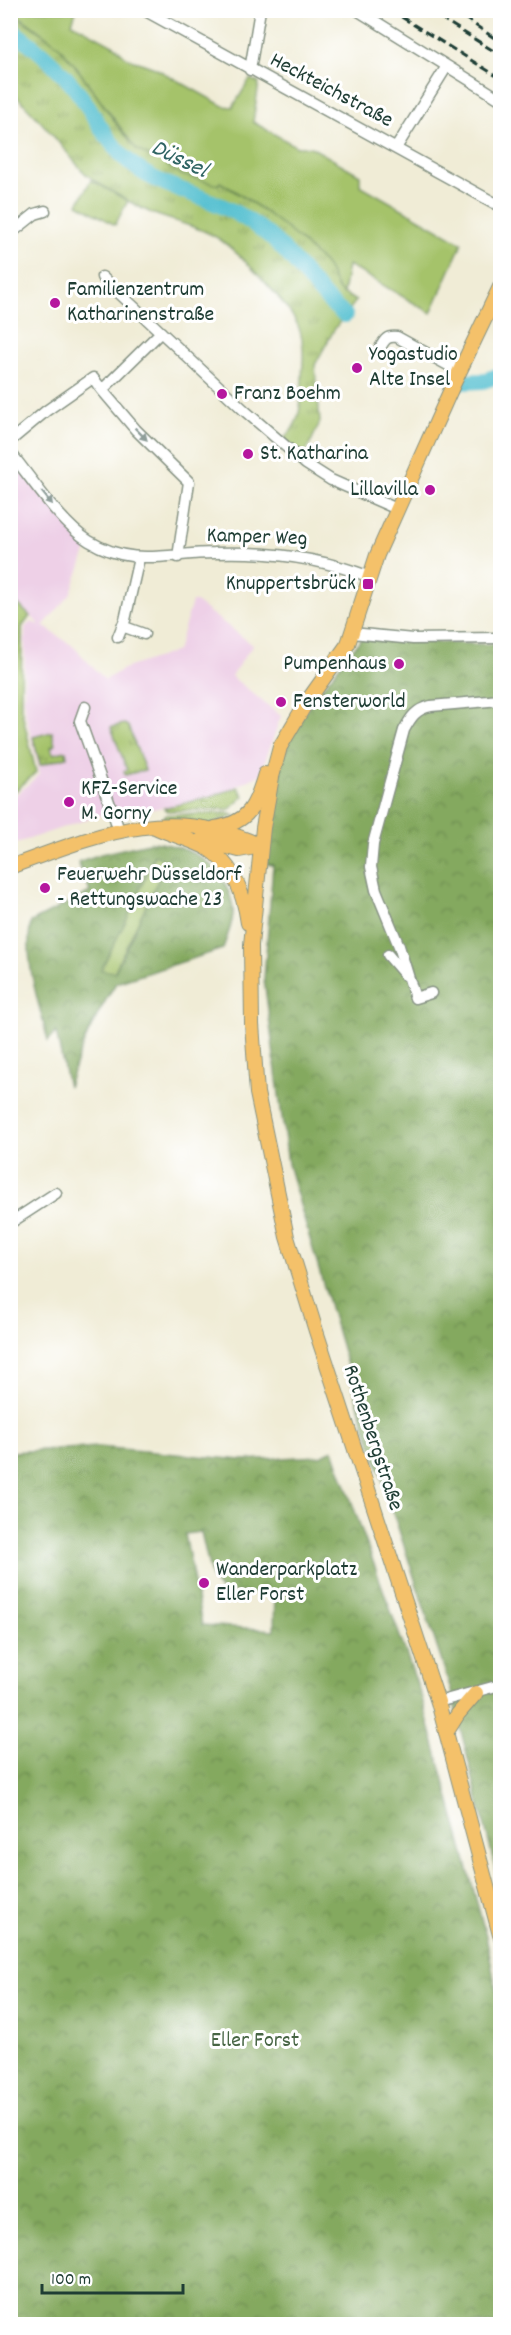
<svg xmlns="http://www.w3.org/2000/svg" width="511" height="2335" font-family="Dekko,sans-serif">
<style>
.built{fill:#eed0e7}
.grass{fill:url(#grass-tufts);stroke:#628050;stroke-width:1.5}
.forest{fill:url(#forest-crowns);stroke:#52734a;stroke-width:1.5;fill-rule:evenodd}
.green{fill:#a5c36b;stroke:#628050;stroke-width:1.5}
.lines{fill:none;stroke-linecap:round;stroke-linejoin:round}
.river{stroke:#55c0d0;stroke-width:16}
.minor-casing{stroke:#889485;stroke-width:13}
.major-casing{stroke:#889485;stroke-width:16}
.minor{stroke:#fff;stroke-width:10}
.major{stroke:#f4c16a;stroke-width:14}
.rail{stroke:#1f3d34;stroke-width:3;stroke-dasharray:9 4.5;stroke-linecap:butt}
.oneway{fill:#8f9e9a}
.poi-dot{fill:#b5179e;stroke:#fff;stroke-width:2}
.labels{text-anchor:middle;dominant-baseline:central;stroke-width:6;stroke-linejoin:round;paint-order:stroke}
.street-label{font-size:22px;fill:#1f3d34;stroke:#fff}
.poi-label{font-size:22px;fill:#1f3d34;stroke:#fff;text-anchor:start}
.park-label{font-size:22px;fill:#476544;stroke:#fff}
.water-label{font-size:24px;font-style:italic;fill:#2f6463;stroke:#fff}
</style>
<defs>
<pattern id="grass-tufts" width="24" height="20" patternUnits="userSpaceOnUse" patternTransform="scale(1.5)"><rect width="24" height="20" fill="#a5c36b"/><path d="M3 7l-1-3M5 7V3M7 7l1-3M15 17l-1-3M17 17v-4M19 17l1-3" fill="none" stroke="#86a059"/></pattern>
<pattern id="forest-crowns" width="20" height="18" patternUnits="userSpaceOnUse" patternTransform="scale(1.5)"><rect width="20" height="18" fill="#84a95f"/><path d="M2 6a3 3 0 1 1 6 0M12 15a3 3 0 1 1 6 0" fill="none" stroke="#6b8b4f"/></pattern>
</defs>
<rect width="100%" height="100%" fill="#fff"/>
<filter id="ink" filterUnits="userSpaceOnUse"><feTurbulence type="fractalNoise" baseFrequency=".0167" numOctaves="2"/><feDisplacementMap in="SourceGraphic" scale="12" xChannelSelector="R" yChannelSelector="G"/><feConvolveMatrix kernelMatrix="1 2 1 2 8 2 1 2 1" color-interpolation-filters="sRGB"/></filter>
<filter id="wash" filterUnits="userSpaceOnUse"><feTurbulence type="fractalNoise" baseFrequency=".008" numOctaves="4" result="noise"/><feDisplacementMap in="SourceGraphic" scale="24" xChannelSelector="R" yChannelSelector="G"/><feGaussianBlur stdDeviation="1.35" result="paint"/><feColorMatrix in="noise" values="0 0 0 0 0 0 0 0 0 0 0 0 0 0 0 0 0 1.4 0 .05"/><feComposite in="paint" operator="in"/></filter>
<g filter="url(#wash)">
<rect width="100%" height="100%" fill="#f0ecd6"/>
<path class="built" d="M10,454L89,544L70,595L43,626L73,646L105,680L123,669L177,651L192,602H196L253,645L231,676L281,716L260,775L213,797L159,808L100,815L11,845V799L40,774L24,708L25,627L31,622L40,625L11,597Z"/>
<path class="grass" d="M11,12L58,45L74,64L123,133L147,155L170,160L188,175L220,182L269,214L293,233L330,269L338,290L356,301L346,314C324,297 309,274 291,254C277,238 258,226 241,215C208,193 165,190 134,165C110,146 98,117 79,93C60,67 36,46 11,28Z
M10,30C37,51 62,73 82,100C99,123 110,147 132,166C163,194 211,197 246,221C264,233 281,246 295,262C311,281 325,301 344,316L334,330L315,365L320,422L303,459L282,440C302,425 301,401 302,378C303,361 305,345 299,328C291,307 235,247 214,236C195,226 173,221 154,214C139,208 100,185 87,175C77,166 69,154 60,144C44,125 28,107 11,91Z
M124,724L128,726L145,770L125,775L124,771L127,770L111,727Z
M52,732L55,745L51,747L53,754L66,751L67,757L40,765L33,737Z
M238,787L244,796L230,809L168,811L164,808L210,797Z
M227,813L235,816L209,825L163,818L165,815Z"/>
<path class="forest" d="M361,639L500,645V1887L450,1687L363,1420L288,1164L264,979L273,865L266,864C271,827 272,780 287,746C303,707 335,673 361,639Z
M153,842C193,847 226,864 233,908C235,920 226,938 223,949L116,983C94,1019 80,1046 68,1087L56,1032L48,1041C39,1003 23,960 31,922L90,892L78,862L101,854ZM154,855L167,861L115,972L101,970L128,917Z
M99,1447L242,1460L320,1456L333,1450L421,1695L486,1936L500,2011V2324H11V1452ZM201,1532L212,1580L221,1591L275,1594L274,1630L202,1625L185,1534Z"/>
<path class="green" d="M11,10L76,11L72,23L115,46L127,58L155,68L223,106L233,107L250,79L259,83L253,122L297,147H311L360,175V185L462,243L431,313L348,265L343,294C333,286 333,273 324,263C293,231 259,205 220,182L218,185L182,175L167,166L169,160L147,155L136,149L74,64L58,45Z
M91,180L128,201L115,225L78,204Z
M11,597L30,616L22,627L21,708L36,772L11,795Z
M155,855L167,861L114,972L101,970L128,917Z"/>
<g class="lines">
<path class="river" d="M10,29C36,47 61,69 80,95C95,116 106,140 125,158C149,182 180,188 210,201C228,208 246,218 262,230C295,255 313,291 345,315
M462,382L483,381L500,375"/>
</g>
</g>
<g filter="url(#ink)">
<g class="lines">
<g class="minor-casing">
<path id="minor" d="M144,10L500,206
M357,10L500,99
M250,70L260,10
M396,148L447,66
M10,234L35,214L45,211
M102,277L245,411L306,464L331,480L397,509
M380,348C385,339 387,336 397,337L459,371
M102,390L136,430L189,482L178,557
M10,441L46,411L93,378L102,390L161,332
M10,452C31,478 62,525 89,541C134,568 167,553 214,553C269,551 319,557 370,577
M122,626L144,634
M352,633L413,639L500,638
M118,637L125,620L139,558
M85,707L80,721L119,830
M388,955L405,975
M431,993L415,998L399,946L376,890L371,867L373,844L404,730C411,717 416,709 431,706L500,700
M10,1223L56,1193
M438,1702L500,1685"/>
</g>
<g class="major-casing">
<path id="major" d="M500,287L453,385L377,555L348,644L306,703L280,747L272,777L263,828L251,945L252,1024L257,1093L287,1237L316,1331L438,1702L500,1935
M155,827C171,835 191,839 207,848C233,864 244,894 248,923
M215,828C249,823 256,805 265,774
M201,840L239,850L261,846
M10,867C97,835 170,803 261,846
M446,1733L458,1714L476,1693"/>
</g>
<use href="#minor" class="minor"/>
<use href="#major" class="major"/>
<path class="rail" d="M390,10L500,78
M428,10L500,55
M453,10L500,42"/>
</g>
<defs><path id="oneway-solid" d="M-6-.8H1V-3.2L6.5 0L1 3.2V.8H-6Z" transform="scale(1.5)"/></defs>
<g class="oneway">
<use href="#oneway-solid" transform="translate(141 434) rotate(45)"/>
<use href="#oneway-solid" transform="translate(47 498) rotate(51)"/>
</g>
</g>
<g class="poi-dot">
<circle cx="55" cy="303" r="6"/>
<circle cx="357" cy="368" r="6"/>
<circle cx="222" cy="394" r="6"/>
<circle cx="248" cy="454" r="6"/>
<circle cx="430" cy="490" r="6"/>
<rect x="362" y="578" width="12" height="12" rx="3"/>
<circle cx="399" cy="664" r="6"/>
<circle cx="281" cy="702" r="6"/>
<circle cx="69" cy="802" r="6"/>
<circle cx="45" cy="888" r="6"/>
<circle cx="204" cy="1583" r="6"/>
</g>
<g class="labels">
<g class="street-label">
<text transform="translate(331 91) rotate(28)">Heckteichstraße</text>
<text transform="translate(257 538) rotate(2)">Kamper Weg</text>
<text transform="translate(372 1438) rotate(72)">Rothenbergstraße</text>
</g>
<g class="poi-label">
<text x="67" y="290">Familienzentrum<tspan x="67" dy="25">Katharinenstraße</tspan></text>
<text x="369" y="355">Yogastudio<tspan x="369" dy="25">Alte Insel</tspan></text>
<text x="234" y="394">Franz Boehm</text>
<text x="260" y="454">St. Katharina</text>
<text x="418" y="490" text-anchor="end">Lillavilla</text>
<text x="356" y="584" text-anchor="end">Knuppertsbrück</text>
<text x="387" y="664" text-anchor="end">Pumpenhaus</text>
<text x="293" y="702">Fensterworld</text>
<text x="81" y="789">KFZ-Service<tspan x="81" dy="25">M. Gorny</tspan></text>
<text x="57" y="875">Feuerwehr Düsseldorf<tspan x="57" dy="25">- Rettungswache 23</tspan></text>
<text x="216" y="1570">Wanderparkplatz<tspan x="216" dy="25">Eller Forst</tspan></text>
</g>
<g class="park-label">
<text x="255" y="2041">Eller Forst</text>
</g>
<g class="water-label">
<text transform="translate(179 160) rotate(26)">Düssel</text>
</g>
</g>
<rect width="511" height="2335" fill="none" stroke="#fff" stroke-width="36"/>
<path d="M42 2284v9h141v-9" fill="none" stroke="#1f3d34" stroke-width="3"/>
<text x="51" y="2284" font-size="18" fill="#1f3d34" stroke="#ffffff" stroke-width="4.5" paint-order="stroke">100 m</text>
</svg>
